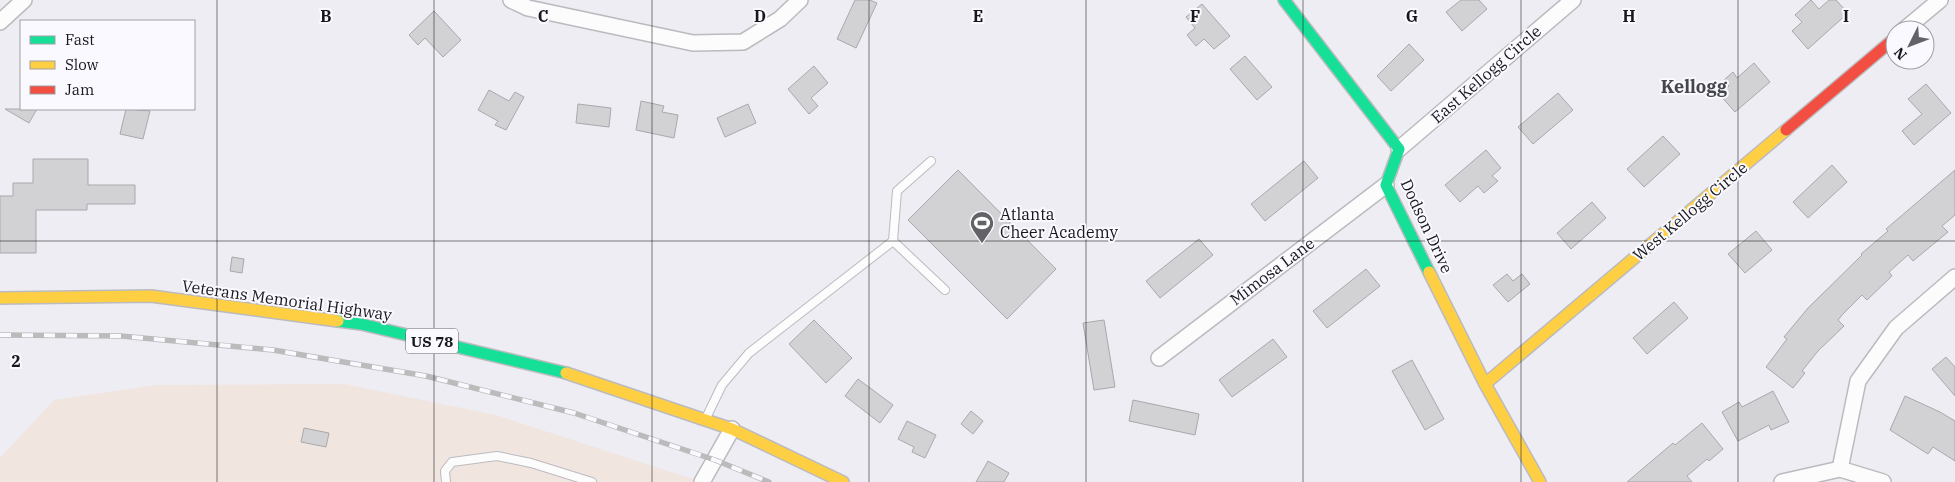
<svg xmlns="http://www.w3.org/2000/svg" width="1955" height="482" font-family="'IBM Plex Serif',serif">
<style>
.industrial{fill:#f1e5e0}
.building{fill:#d2d2d5;stroke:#a9a8ac}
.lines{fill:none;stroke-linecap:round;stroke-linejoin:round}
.lane-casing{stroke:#bbbbbf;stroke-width:10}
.street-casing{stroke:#bbbbbf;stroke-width:18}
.fast-casing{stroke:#bbbbbf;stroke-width:14}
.slow-casing{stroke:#bbbbbf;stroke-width:14}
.jam-casing{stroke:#bbbbbf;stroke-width:14}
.lane{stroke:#fcfcfd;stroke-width:8}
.street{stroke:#fcfcfd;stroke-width:15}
.fast{stroke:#16e098;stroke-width:11}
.slow{stroke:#ffcf43;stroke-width:11}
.jam{stroke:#f24e42;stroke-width:11}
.rail-casing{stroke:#bbbbbc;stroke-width:5.5}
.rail{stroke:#f9f9ff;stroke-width:4;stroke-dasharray:11;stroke-linecap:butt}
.grid{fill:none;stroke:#18171b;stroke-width:1;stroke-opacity:0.55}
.labels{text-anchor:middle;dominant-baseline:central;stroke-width:4;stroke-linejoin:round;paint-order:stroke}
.shield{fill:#f9f9ff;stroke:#5c5b5f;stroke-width:1}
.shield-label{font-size:15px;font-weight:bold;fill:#18171b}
.street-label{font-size:16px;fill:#18171b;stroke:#f9f9ff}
.poi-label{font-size:16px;fill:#18171b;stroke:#f9f9ff;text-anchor:start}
.neighbourhood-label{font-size:18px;font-weight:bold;fill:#45454c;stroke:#f9f9ff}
.grid-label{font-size:16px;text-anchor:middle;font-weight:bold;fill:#18171b;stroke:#f9f9ff;stroke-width:4;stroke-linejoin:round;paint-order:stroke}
</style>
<rect width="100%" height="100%" fill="#eeedf3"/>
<path class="industrial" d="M344,384L496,415L702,482H0V458L54,400L155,385Z"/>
<path class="building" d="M855,0H870L877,3L856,48L837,39Z
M1461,0H1479L1487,9L1462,31L1446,12Z
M1811,0L1819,9L1829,0H1836L1848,13L1808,49L1792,31L1802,22L1795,15Z
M1202,4L1230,36L1214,49L1204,39L1196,46L1187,35L1195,28L1186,17Z
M434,11L461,40L443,57L425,38L418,45L409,35Z
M1409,44L1424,60L1391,91L1377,76Z
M1245,56L1272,87L1257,100L1230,69Z
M1754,63L1770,82L1735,112L1719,94L1729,86L1724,80L1733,72L1737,78Z
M814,66L828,83L811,98L818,106L809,114L788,89Z
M1926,84L1951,113L1914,145L1902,131L1922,114L1908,99Z
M489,90L509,101L515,92L524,97L506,130L495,125L498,121L478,110Z
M1558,93L1573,110L1533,144L1518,127Z
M641,101L664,106L662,112L678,115L674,138L636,130Z
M578,104L611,108L609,127L576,123Z
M748,104L756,123L725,137L717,118Z
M5,109H37L29,123Z
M126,109L150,111L143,139L120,134Z
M1663,136L1680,154L1644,187L1627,169Z
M1486,150L1501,168L1492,176L1498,181L1484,193L1478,186L1460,202L1445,185Z
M33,159H88V185H135V204H87V210H36V253H0V196H13V183H33Z
M1304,161L1318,178L1265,221L1251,204Z
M1832,165L1847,182L1808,218L1793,202Z
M958,170L1056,269L1007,319L908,220Z
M1955,170V215L1942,226L1948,232L1913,261L1908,255L1889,272L1892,276L1867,300L1862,295L1843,314L1838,320L1844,326L1818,351L1802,371L1805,373L1793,388L1766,367L1787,339L1784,337L1808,308L1862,255L1861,254L1888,231L1886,229Z
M1592,202L1606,218L1571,249L1557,233Z
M1756,231L1772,250L1745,273L1728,254Z
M1199,239L1213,255L1160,298L1146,281Z
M232,257L244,259L242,273L230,271Z
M1366,269L1380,286L1327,328L1313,311Z
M1507,274L1513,281L1522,274L1530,284L1508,302L1493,285Z
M1674,302L1688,318L1647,354L1633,338Z
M814,320L852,358L826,383L789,344Z
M1104,320L1115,387L1094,390L1083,323Z
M1273,339L1287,357L1232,397L1219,380Z
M1946,357L1955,367V396L1932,369Z
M1412,360L1444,419L1425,430L1392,371Z
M858,379L893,405L880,423L845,396Z
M1773,391L1789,422L1771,430L1769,425L1738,441L1722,412L1739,402L1742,407Z
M1905,396L1940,412L1955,421V461L1933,447L1928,454L1890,430Z
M1133,400L1199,414L1195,435L1129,421Z
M971,411L983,421L973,434L961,424Z
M907,421L936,435L925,458L912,452L914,447L898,439Z
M1702,423L1723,449L1709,461L1707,459L1687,476L1692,482H1627L1673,443L1675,445Z
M304,428L329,433L326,447L301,442Z
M988,461L1009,473L1004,482H976Z"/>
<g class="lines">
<g class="lane-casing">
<path id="lane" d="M893,241L945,290
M706,418L722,385L749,353L893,241L897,191L931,161
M446,482L445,471L452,462L497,456L531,463L592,482"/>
</g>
<g class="street-casing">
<path id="street" d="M511,0L528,8L693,43L743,42L780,19L800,0
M0,22L24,0
M1904,30L1940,0
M1399,149L1573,0
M1159,358L1386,185
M1840,469L1858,381L1896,328L1955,277
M702,482L732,429
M1782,482L1840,469L1883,482"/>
</g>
<g class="fast-casing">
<path id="fast" d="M1284,0L1399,149L1386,185L1429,272
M338,321L361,324L566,373"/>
</g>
<g class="slow-casing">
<path id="slow" d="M1429,272L1485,384L1540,482
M0,298L151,296L338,321
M566,373L732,429L843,482
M1485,384L1786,130"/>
</g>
<g class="jam-casing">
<path id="jam" d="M1786,130L1895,38"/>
</g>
<use href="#lane" class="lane"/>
<use href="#street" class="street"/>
<use href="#fast" class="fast"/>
<use href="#slow" class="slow"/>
<use href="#jam" class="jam"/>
<g class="rail-casing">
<path id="rail" d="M0,335L121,336L273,350L426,376L574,413L715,460L769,482"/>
</g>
<use href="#rail" class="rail"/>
</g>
<path class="grid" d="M217,0V482M434,0V482M652,0V482M869,0V482M1086,0V482M1303,0V482M1521,0V482M1738,0V482M0,241H1955"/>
<defs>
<g id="stadium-pin" transform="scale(1.25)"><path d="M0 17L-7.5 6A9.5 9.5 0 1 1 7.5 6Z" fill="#636267" stroke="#f9f9ff"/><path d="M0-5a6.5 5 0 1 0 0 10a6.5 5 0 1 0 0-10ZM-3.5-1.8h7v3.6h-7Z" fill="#fff"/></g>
</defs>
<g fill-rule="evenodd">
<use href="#stadium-pin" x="982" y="223"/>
</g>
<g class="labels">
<rect class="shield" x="406" y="328.5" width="52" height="25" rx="4"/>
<g class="shield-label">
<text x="432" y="341">US 78</text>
</g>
<g class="street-label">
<text transform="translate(1486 74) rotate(-41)">East Kellogg Circle</text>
<text transform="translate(1690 211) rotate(-40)">West Kellogg Circle</text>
<text transform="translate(1427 226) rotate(65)">Dodson Drive</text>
<text transform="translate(1272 271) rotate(-37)">Mimosa Lane</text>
<text transform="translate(287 300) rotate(8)">Veterans Memorial Highway</text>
</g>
<g class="poi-label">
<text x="1000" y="214">Atlanta<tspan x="1000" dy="18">Cheer Academy</tspan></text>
</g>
<g class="neighbourhood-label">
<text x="1694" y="86">Kellogg</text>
</g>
</g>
<g class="grid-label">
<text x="326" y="22">B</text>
<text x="543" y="22">C</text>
<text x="760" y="22">D</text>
<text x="978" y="22">E</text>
<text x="1195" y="22">F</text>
<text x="1412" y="22">G</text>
<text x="1629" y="22">H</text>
<text x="1846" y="22">I</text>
<text x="16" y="367">2</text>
</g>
<rect x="20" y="20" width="175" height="90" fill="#f9f9ff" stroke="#9f9fa4"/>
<rect x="30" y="36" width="25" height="8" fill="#16e098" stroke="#9f9fa4"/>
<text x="65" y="45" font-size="15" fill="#18171b">Fast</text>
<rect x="30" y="61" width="25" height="8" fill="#ffcf43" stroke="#9f9fa4"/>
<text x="65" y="70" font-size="15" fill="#18171b">Slow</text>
<rect x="30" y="86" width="25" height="8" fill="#f24e42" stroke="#9f9fa4"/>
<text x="65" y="95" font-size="15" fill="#18171b">Jam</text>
<g transform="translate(1910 45) rotate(228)"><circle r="24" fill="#f9f9ff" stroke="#9f9fa4"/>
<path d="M0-4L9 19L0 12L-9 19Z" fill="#636267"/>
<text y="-8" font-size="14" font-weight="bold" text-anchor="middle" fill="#18171b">N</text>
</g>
</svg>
